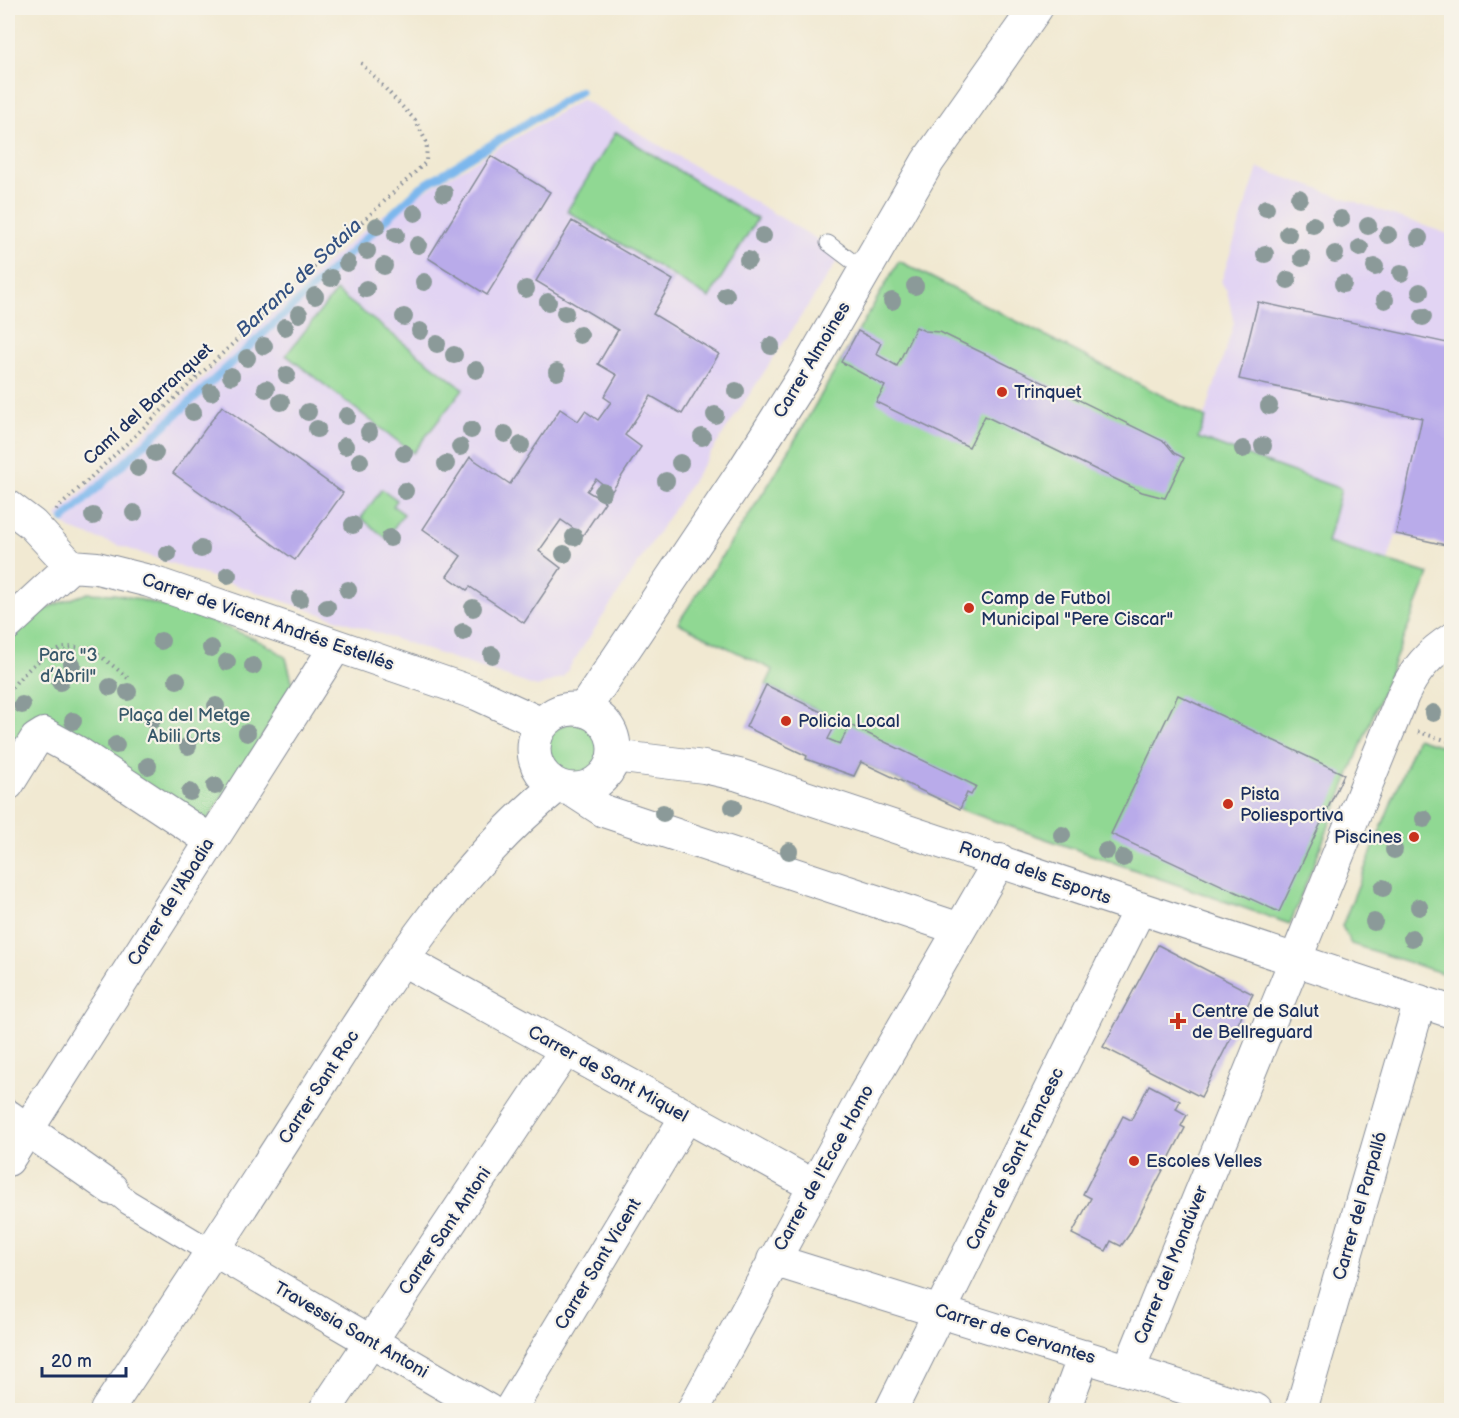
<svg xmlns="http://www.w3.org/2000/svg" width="1459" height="1418" font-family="'Balsamiq Sans',sans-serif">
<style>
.built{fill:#e2d4f3}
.green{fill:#90d893;stroke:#568478;stroke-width:1.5}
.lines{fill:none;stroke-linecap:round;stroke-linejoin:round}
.stream{stroke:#7cb7ed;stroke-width:8}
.building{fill:#b9abea}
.service-casing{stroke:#868c98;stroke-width:17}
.pedestrian-casing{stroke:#868c98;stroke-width:26}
.minor-casing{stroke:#868c98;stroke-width:34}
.tertiary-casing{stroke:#868c98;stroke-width:35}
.path{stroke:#868c98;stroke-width:4;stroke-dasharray:1.5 4.5;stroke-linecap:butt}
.service{stroke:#fff;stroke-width:15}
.pedestrian{stroke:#fff;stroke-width:24}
.minor{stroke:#fff;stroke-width:32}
.tertiary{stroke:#fff;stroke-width:33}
.tree{fill:#8b9a99}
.poi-dot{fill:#c8321e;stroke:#f7f3e8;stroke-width:2}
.labels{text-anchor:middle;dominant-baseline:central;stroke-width:4.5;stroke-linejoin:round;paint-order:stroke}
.street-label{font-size:18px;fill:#1b2f5e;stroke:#f7f3e8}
.poi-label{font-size:18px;fill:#1b2f5e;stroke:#f7f3e8;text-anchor:start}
.park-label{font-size:18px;fill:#38596b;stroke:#f7f3e8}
.water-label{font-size:20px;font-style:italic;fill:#335182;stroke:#f7f3e8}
</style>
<rect width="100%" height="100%" fill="#f7f3e8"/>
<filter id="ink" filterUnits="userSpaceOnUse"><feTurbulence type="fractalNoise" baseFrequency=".0167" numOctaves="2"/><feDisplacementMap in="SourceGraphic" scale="12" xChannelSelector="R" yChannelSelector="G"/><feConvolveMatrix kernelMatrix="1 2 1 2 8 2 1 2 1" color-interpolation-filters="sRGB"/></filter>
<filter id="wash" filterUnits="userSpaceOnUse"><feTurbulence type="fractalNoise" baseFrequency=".008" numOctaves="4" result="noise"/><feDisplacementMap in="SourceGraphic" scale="24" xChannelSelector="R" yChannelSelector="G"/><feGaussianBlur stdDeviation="1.35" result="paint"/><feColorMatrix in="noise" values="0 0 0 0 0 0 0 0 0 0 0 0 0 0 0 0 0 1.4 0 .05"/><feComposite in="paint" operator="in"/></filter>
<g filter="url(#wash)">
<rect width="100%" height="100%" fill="#f1e9d2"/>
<path class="built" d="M582,99L842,254L563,677L537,687L70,529L56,516L313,274L381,216Z
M1258,168L1451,235V547L1396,534L1388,561L1327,543L1198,438L1234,323L1227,291L1221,282Z"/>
<path class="green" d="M616,132L757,219L709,298L567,211Z
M899,261L1206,418L1198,438L1341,489L1327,543L1429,574L1290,924L960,809L861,762L854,776L806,759L826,714L766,685L773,670L678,623L771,481Z
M336,291L463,389L413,453L286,355Z
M382,489L397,500L393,506L404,514L386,538L361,518Z
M88,593C100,594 113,593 125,596C161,604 262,635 286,658L293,684L290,694L205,824L47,720L8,763V638L51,606Z
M547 749a26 26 0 1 1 52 0a26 26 0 1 1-52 0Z
M1417,738L1451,749V976L1351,944L1342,926Z"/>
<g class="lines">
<path class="stream" d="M64,519L421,187L580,91"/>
</g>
<g id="blocks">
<path class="building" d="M491,156L550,192L487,295L428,258Z
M572,221L673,280L653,314L719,354L682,414L651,396L625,435L641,447L612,491L596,479L587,491L605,502L583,535L561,520L539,551L561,568L524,623L470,587L467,590L447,576L461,556L423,529L470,457L510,484L560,409L578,421L585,411L598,420L611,402L604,397L617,375L598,364L618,330L536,281Z
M1258,302L1452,344V521L1446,545L1396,534L1422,418L1239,379Z
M916,327L925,331L940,332L1165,442L1174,453L1184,458L1165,498L1142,492L985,416L969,447L876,402L885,386L841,362L858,331L881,343L876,354L897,366Z
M222,406L343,493L295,560L173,473Z
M766,685L838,720L828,739L840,744L850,725L976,786L971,795L967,793L960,809L861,762L854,776L806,759L807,756L746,727Z
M1178,695L1344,774L1279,912L1111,834Z
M1158,945L1253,994L1201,1097L1103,1047Z
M1149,1085L1180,1101L1176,1109L1187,1115L1181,1126L1185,1128L1129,1235L1121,1246L1111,1241L1106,1251L1072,1234L1091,1198L1083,1194L1123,1116L1131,1120Z"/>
</g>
</g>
<g filter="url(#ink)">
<use href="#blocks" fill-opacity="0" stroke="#868c98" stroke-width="1.5"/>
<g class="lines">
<g class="service-casing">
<path id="service" d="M828,243L865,271"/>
</g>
<g class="pedestrian-casing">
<path id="pedestrian" d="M112,1189L128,1202L213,1253"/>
</g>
<g class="minor-casing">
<path id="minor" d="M8,506L32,524L71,566
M8,624L71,566L97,568L149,581L477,694L542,724
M614,756L704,767L739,775L1452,1012
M8,784L36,739L44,734L77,752L210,840
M570,789L604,811L960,929
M403,960L814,1186
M8,1116L112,1189
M8,1160L336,646
M214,1250L488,1410
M773,1260L1256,1410
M1129,1369L1403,695C1414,671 1429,653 1452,639
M325,1410L565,1051
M510,1410L686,1117
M693,1410L864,1095L1000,860
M891,1410L1140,908
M1064,1410L1084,1356
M1301,1410L1420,1001"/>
</g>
<g class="tertiary-casing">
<path id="tertiary" d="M534 749a40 40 0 1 1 80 0a40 40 0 1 1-80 0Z
M584,709L743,472L804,376L928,161L1036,8
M107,1410C174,1310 241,1208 306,1106C379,993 451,871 557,786"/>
</g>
<path class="path" d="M56,510L426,162L427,143L415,120L361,63
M8,692C27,668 61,633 95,653C107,660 118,670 129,679
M1418,732L1452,742"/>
<use href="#service" class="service"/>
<use href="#pedestrian" class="pedestrian"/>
<use href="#minor" class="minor"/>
<use href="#tertiary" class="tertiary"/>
</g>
<g class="tree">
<circle cx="444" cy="193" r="9"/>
<circle cx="1299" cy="198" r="9"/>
<circle cx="1266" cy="208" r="9"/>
<circle cx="415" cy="213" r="9"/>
<circle cx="1341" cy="219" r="9"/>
<circle cx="1313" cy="225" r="9"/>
<circle cx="377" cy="226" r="9"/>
<circle cx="1368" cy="226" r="9"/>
<circle cx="1288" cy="234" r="9"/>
<circle cx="396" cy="235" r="9"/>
<circle cx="1388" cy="235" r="9"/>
<circle cx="763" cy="236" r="9"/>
<circle cx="1419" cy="238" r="9"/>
<circle cx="418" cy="245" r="9"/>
<circle cx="1360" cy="248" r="9"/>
<circle cx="367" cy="251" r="9"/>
<circle cx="1265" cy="254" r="9"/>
<circle cx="1335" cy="254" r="9"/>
<circle cx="1302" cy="258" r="9"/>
<circle cx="748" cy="260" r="9"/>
<circle cx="347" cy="263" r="9"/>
<circle cx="384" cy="266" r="9"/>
<circle cx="1375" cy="267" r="9"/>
<circle cx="1401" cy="273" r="9"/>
<circle cx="331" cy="278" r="9"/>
<circle cx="1288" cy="280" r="9"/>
<circle cx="424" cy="282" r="9"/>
<circle cx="1343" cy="284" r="9"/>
<circle cx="915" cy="286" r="9"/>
<circle cx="366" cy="289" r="9"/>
<circle cx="526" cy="289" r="9"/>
<circle cx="1420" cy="292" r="9"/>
<circle cx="726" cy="295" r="9"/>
<circle cx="315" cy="296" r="9"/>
<circle cx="1385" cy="300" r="9"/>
<circle cx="892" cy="301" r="9"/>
<circle cx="548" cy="302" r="9"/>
<circle cx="565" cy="313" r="9"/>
<circle cx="299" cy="314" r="9"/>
<circle cx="404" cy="317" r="9"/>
<circle cx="1423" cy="317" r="9"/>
<circle cx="285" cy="327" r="9"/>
<circle cx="420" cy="331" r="9"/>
<circle cx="580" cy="335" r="9"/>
<circle cx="437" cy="344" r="9"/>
<circle cx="264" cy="346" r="9"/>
<circle cx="771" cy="346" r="9"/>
<circle cx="454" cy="355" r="9"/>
<circle cx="247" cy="358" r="9"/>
<circle cx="476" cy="370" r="9"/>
<circle cx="557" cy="372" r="9"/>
<circle cx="287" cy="375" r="9"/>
<circle cx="231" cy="376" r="9"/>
<circle cx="266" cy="389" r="9"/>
<circle cx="736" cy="391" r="9"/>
<circle cx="211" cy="392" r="9"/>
<circle cx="281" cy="402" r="9"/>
<circle cx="1269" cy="406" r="9"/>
<circle cx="193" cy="412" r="9"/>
<circle cx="308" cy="412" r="9"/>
<circle cx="715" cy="415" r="9"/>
<circle cx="347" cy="416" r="9"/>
<circle cx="317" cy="429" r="9"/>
<circle cx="471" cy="430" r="9"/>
<circle cx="369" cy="432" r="9"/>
<circle cx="505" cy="434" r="9"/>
<circle cx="702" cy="437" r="9"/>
<circle cx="521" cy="445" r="9"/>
<circle cx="345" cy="446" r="9"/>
<circle cx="1263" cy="446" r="9"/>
<circle cx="460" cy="447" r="9"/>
<circle cx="1243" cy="449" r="9"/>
<circle cx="155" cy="453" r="9"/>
<circle cx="404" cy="453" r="9"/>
<circle cx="360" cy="461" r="9"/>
<circle cx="680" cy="463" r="9"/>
<circle cx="446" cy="464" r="9"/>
<circle cx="138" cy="468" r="9"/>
<circle cx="666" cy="481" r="9"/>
<circle cx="405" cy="491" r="9"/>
<circle cx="603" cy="492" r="9"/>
<circle cx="134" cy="513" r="9"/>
<circle cx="93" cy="516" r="9"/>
<circle cx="353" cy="525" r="9"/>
<circle cx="574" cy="537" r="9"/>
<circle cx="390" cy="538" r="9"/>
<circle cx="201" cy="549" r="9"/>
<circle cx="168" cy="554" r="9"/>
<circle cx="564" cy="554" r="9"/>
<circle cx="228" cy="575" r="9"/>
<circle cx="348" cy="590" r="9"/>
<circle cx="300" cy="599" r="9"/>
<circle cx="327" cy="607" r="9"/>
<circle cx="473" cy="608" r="9"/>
<circle cx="463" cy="632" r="9"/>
<circle cx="161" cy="641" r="9"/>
<circle cx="211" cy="648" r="9"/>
<circle cx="492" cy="655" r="9"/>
<circle cx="227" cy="662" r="9"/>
<circle cx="72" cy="664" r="9"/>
<circle cx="253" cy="666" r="9"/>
<circle cx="177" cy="680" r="9"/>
<circle cx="60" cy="682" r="9"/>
<circle cx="110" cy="687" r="9"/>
<circle cx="128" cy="692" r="9"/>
<circle cx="22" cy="705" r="9"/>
<circle cx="216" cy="706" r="9"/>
<circle cx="1433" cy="713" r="9"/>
<circle cx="152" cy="720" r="9"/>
<circle cx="73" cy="721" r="9"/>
<circle cx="247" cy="733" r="9"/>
<circle cx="116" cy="745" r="9"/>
<circle cx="188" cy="746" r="9"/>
<circle cx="148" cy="766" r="9"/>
<circle cx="215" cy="786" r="9"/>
<circle cx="190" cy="792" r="9"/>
<circle cx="733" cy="807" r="9"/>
<circle cx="663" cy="813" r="9"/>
<circle cx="1424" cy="819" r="9"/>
<circle cx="1062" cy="835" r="9"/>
<circle cx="1394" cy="850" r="9"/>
<circle cx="789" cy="851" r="9"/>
<circle cx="1106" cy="851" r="9"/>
<circle cx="1123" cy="858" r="9"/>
<circle cx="1383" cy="888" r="9"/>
<circle cx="1419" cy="907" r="9"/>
<circle cx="1374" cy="922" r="9"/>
<circle cx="1412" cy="938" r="9"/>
</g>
</g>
<g class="poi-dot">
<circle cx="1002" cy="392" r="6"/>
<circle cx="969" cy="608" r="6"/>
<circle cx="786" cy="721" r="6"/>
<circle cx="1228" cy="804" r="6"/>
<circle cx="1414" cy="837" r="6"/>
<path d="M1175 1012h6v6h6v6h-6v6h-6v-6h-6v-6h6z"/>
<circle cx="1134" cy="1161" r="6"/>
</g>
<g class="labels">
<g class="street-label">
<text transform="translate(812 360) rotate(-59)">Carrer Almoines</text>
<text transform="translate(148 404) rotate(-43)">Camí del Barranquet</text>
<text transform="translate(268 622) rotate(19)">Carrer de Vicent Andrés Estellés</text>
<text transform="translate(1035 873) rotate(19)">Ronda dels Esports</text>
<text transform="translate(171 902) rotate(-58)">Carrer de l'Abadia</text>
<text transform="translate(608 1074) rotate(29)">Carrer de Sant Miquel</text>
<text transform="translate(319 1087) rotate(-57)">Carrer Sant Roc</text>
<text transform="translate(1015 1159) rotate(-64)">Carrer de Sant Francesc</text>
<text transform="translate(824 1168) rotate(-61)">Carrer de l'Ecce Homo</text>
<text transform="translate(1360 1206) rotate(-74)">Carrer del Parpalló</text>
<text transform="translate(445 1231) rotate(-56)">Carrer Sant Antoni</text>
<text transform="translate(598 1264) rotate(-59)">Carrer Sant Vicent</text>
<text transform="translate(1171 1265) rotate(-68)">Carrer del Mondúver</text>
<text transform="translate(351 1330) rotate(30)">Travessia Sant Antoni</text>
<text transform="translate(1015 1334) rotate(17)">Carrer de Cervantes</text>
</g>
<g class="poi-label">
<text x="1014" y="392">Trinquet</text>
<text x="981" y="598">Camp de Futbol<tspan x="981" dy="21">Municipal "Pere Ciscar"</tspan></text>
<text x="798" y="721">Policia Local</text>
<text x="1240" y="794">Pista<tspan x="1240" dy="21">Poliesportiva</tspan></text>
<text x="1402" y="837" text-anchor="end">Piscines</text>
<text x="1192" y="1011">Centre de Salut<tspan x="1192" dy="21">de Bellreguard</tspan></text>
<text x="1146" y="1161">Escoles Velles</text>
</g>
<g class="park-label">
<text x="68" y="655">Parc "3<tspan x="68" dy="21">d’Abril"</tspan></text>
<text x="184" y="715">Plaça del Metge<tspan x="184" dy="21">Abili Orts</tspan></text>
</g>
<g class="water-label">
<text transform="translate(299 278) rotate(-43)">Barranc de Sotaia</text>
</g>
</g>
<rect width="1459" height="1418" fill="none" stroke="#f7f3e8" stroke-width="30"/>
<path d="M42 1367v9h84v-9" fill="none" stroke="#1b2f5e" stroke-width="3"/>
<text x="51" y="1367" font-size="18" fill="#1b2f5e" stroke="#f7f3e8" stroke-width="4.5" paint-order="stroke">20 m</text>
</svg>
